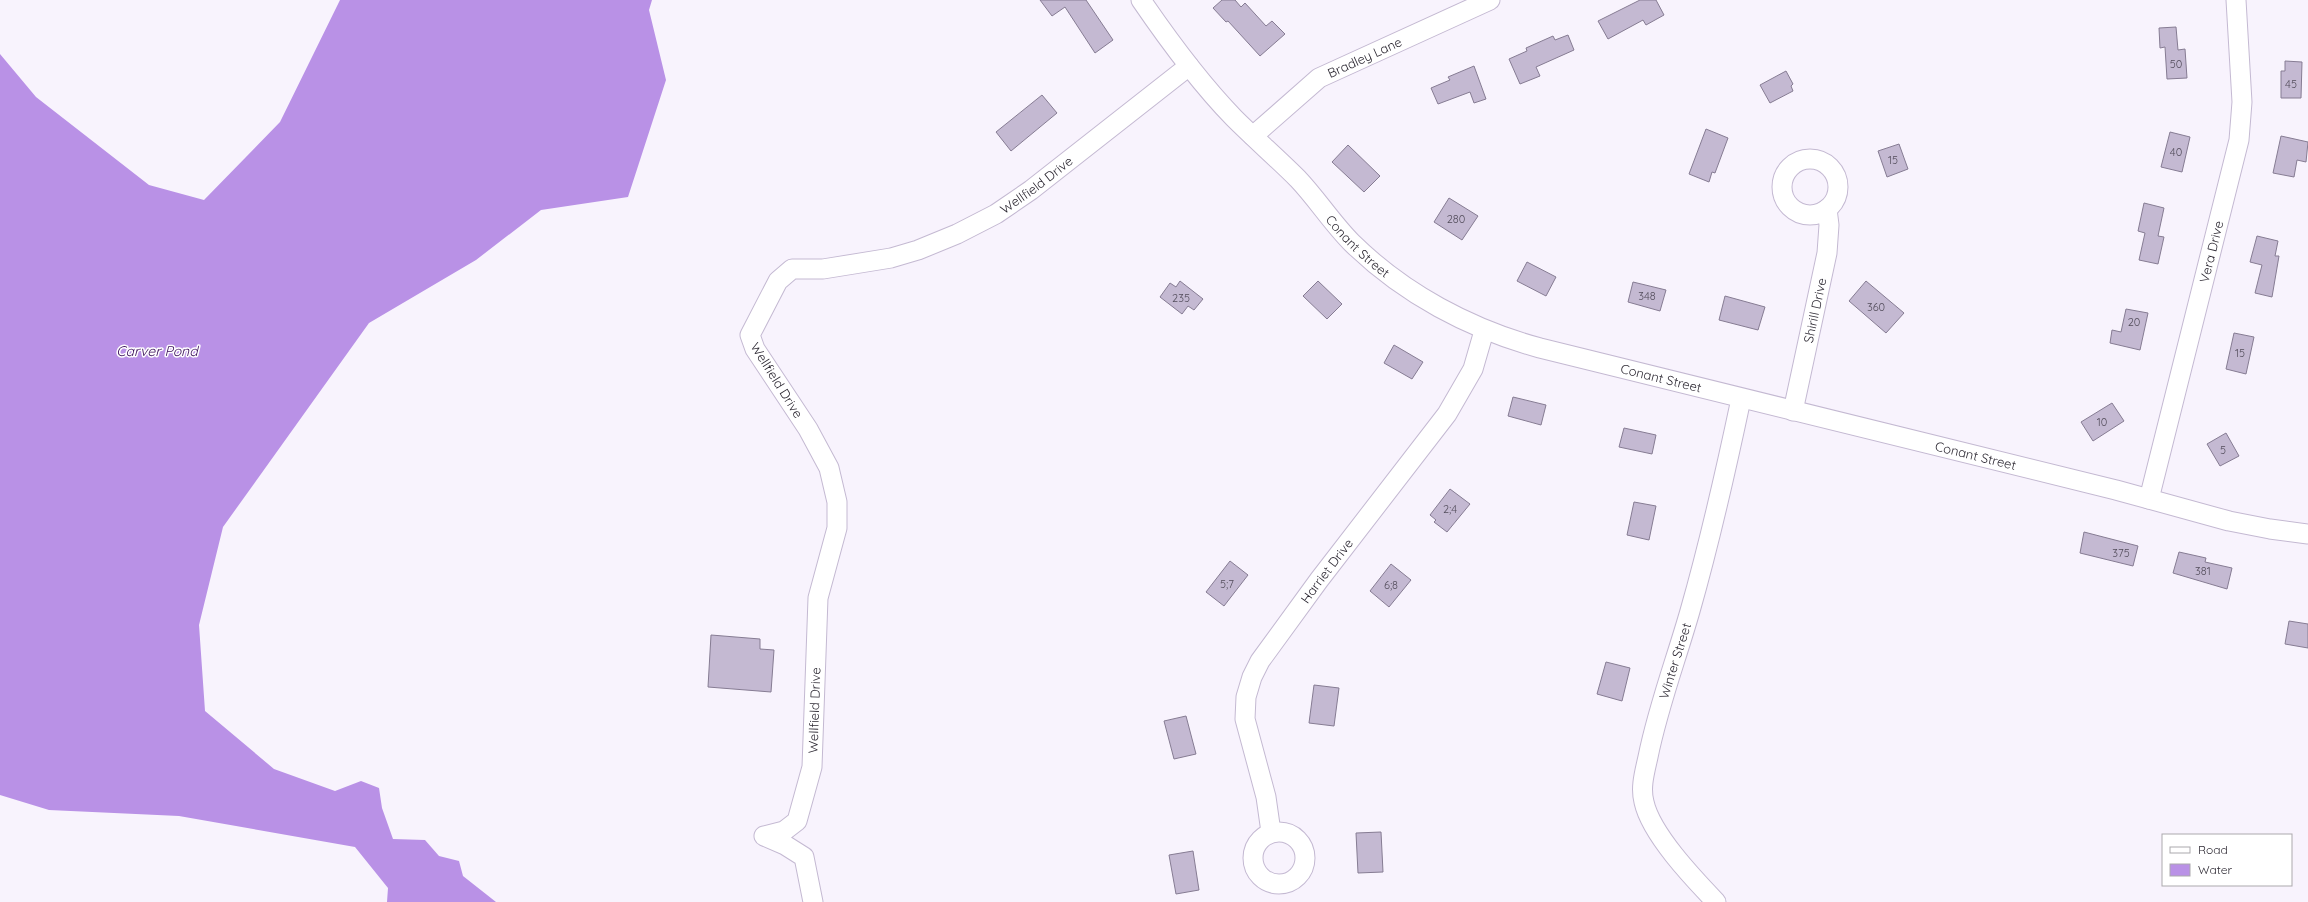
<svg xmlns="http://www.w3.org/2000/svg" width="2308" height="902" font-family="Quicksand,sans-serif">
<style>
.water{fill:#b991e6}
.building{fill:#c4b9d2;stroke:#867c93}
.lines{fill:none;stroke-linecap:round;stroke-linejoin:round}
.minor-casing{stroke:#c4b9d2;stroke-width:21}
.minor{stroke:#fff;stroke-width:19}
.labels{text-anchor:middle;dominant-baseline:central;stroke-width:3;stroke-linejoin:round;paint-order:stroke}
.number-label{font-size:11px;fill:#534d5b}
.street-label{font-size:13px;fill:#2d2933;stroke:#fff}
.water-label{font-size:14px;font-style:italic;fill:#390e59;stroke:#fff}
</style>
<rect width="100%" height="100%" fill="#f8f3fd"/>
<path class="water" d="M340,0H652L649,10L666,80L628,197L541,210L476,260L369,323L223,527L199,625L205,711L274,769L335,791L361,781L379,788L382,808L393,839L425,840L439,856L459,861L463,876L496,902H387L388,888L355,847L179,816L49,810L0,795V54L36,97L149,185L204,200L280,122Z"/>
<path class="building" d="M1040,0H1086L1113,40L1095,53L1065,7L1052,16Z
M1222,0H1235L1241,7L1245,3L1266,26L1272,21L1285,34L1260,56L1228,21L1226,22L1213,8Z
M1640,0H1656L1664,15L1646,25L1643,20L1608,39L1598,21Z
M2176,27L2178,50L2185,49L2187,78L2167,79L2165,47L2160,48L2159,28Z
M1568,35L1574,50L1536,67L1540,76L1520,84L1509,59L1527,51L1526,48L1553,36L1555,40Z
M2285,61L2302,62L2301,98H2281V71H2285Z
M1474,66L1486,99L1474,103L1470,92L1438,104L1431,88L1450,80L1448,77Z
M1786,71L1793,84L1791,86L1793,91L1770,103L1760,85Z
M1042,95L1057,113L1011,151L996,132Z
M1706,129L1728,138L1715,173L1712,172L1709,182L1689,174Z
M2170,132L2190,137L2182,172L2161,167Z
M2281,136L2308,142L2306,162L2297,160L2294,177L2273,173Z
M1899,144L1908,169L1887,177L1878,151Z
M1348,145L1380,176L1364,192L1332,162Z
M1449,198L1478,216L1462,240L1434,222Z
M2144,203L2164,208L2158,236L2164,237L2158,264L2139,260L2145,233L2138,231Z
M2257,236L2278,241L2275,256H2279L2272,297L2255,293L2262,265L2250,262Z
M1527,262L1556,277L1546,296L1517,281Z
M1180,281L1203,299L1194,310L1188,306L1182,314L1160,297L1170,283L1176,287Z
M1318,281L1342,304L1327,319L1303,296Z
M1866,281L1904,313L1886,333L1849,301Z
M1633,282L1666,290L1660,311L1628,302Z
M1725,296L1765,307L1758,330L1719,320Z
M2126,309L2148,313L2140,350L2110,343L2112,330L2121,332Z
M2234,333L2254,337L2246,374L2226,369Z
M1394,345L1423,362L1412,379L1384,363Z
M1513,397L1546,405L1541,425L1508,416Z
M2112,403L2124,421L2093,441L2081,422Z
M1624,428L1656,435L1652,454L1619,447Z
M2226,433L2239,456L2220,466L2207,444Z
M1450,489L1470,504L1447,532L1434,522L1436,520L1430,515Z
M1634,502L1656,506L1649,540L1627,535Z
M2084,532L2138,546L2133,566L2080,553Z
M2179,552L2206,558L2205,562L2232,568L2227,589L2173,573Z
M1230,561L1248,575L1224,606L1206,592Z
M1391,564L1411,580L1389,607L1370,591Z
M2289,621L2308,624V648L2285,644Z
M711,635L760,639V649L774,650L771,692L708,687Z
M1606,662L1630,668L1622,701L1597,694Z
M1314,685L1339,688L1334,726L1309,723Z
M1186,716L1196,754L1174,759L1164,721Z
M1381,832L1383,872L1358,873L1356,833Z
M1193,851L1199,890L1176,894L1169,855Z"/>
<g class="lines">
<g class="minor-casing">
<g id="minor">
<path id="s1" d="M1141,0C1169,41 1199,82 1234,118C1255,139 1277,158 1298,179C1317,199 1332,223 1352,243C1404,294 1470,329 1540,348L2116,490L2229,521L2270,529L2308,534"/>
<path id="s2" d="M1253,136L1319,78L1490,0"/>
<circle cx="1810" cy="187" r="28"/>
<path id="s3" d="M1793,411L1827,253L1829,225L1827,209"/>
<path id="s4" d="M2149,499L2239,140L2242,102L2236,0"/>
<circle cx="1279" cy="858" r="26"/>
<path id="s5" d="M1271,832L1266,797L1245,719L1246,697L1252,677L1260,661L1319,580L1447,414L1473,369L1484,331"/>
<path id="s6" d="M813,902L804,857L785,845L764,836L784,831L797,821L812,767L818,598L837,528V502L829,468L808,429L755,349L750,335L778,281L792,269H823L891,258L918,250L957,234L996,214L1031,190L1189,66"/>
<path id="s7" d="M1716,902C1693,878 1651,834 1644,802C1640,787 1645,771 1648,757C1658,707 1676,660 1690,611C1710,541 1726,470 1741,399"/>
</g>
</g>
<use href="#minor" class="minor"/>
</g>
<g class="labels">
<g class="number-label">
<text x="2176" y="64">50</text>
<text x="2291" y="84">45</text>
<text x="2176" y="152">40</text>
<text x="1893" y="160">15</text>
<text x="1456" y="219">280</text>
<text x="1647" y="296">348</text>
<text x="1181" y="298">235</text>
<text x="1876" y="307">360</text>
<text x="2134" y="322">20</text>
<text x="2240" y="353">15</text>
<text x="2102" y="422">10</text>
<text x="2223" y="450">5</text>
<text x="1450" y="509">2;4</text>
<text x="2121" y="553">375</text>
<text x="2203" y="571">381</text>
<text x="1227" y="584">5;7</text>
<text x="1391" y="585">6;8</text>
</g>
<g class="street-label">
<text stroke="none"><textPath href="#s2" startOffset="138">Bradley Lane</textPath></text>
<text stroke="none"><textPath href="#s6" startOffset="985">Wellfield Drive</textPath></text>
<text stroke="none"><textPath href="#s1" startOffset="329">Conant Street</textPath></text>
<text stroke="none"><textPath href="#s4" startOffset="255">Vera Drive</textPath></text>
<text stroke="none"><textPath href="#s3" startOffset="103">Shirill Drive</textPath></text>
<text stroke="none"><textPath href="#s1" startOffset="665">Conant Street</textPath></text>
<text transform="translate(777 380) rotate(58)">Wellfield Drive</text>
<text stroke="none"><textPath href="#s1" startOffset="989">Conant Street</textPath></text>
<text stroke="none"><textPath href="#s5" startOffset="289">Harriet Drive</textPath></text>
<text stroke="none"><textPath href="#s7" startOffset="270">Winter Street</textPath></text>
<text stroke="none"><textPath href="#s6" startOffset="241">Wellfield Drive</textPath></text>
</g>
<g class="water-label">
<text x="157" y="351">Carver Pond</text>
</g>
</g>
<rect x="2162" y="834" width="130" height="52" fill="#ffffff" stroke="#aba9ad"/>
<rect x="2170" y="847" width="20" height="6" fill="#ffffff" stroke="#aba9ad"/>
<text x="2198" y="854" font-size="12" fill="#2d2933">Road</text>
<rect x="2170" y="864" width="20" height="12" fill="#b991e6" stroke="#aba9ad"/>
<text x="2198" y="874" font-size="12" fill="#2d2933">Water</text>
</svg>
